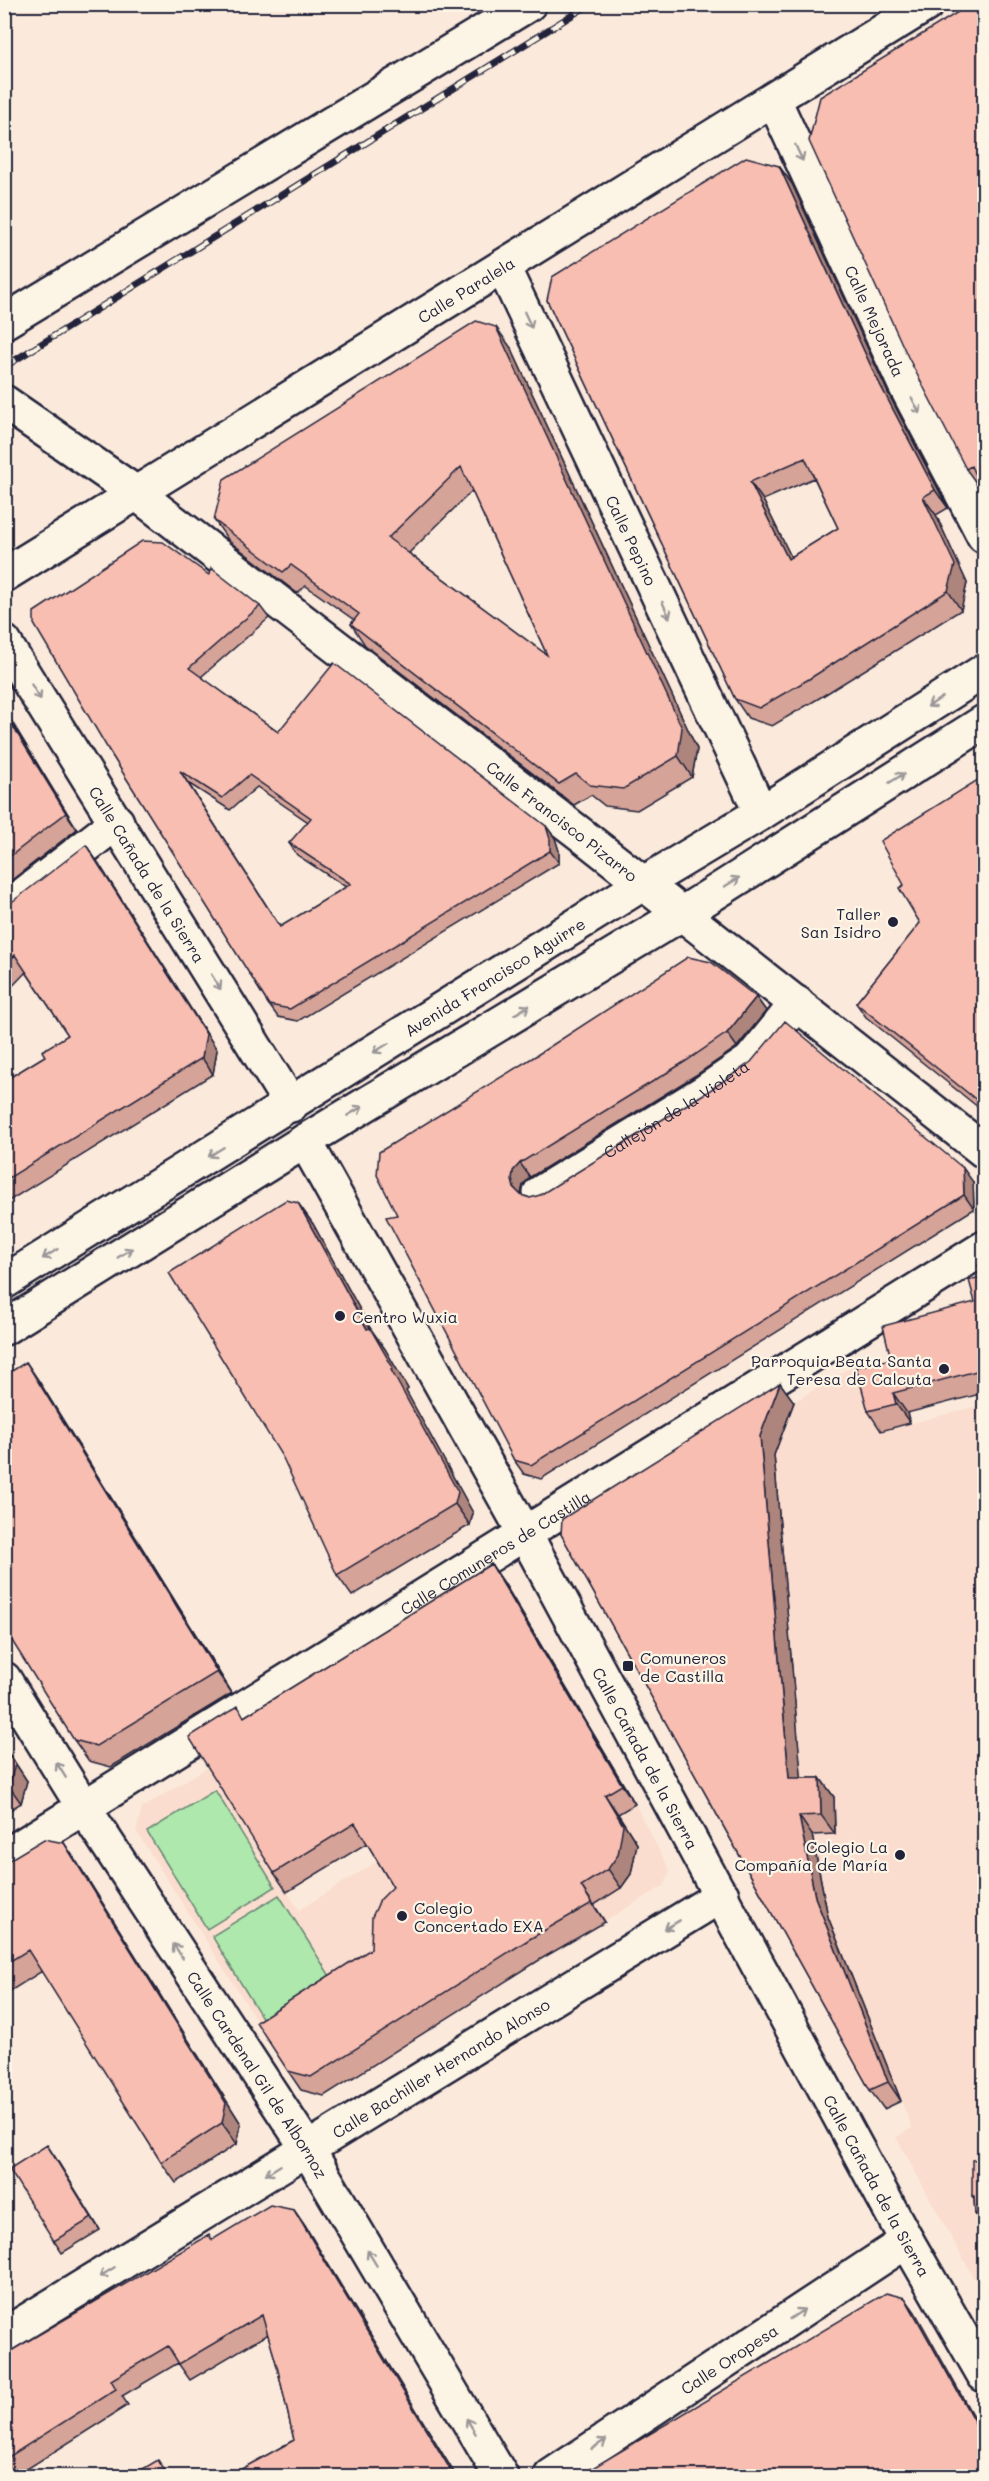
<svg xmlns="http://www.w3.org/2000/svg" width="989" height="2481" font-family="Mali,sans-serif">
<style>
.built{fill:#faddce}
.garden{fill:#aee8ac;stroke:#688574;stroke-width:1.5}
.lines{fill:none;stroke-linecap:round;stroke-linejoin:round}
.street-casing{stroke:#22223b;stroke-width:38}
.primary-casing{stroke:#22223b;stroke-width:38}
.street{stroke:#fcf5e5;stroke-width:33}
.primary{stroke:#fcf5e5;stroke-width:33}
.rail-casing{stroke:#22223b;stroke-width:7}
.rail{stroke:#fcf5e5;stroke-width:4.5;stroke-dasharray:14;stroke-linecap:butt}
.wall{fill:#d5a398;stroke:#22223b;stroke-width:1.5;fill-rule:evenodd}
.shaded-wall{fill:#ae857c;stroke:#22223b;stroke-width:1.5}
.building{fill:#f8beb1;stroke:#22223b;stroke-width:1.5;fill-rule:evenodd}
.oneway{stroke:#9a9698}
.poi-dot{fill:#22223b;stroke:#fcf5e5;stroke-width:2}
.labels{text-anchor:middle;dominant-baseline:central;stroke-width:4.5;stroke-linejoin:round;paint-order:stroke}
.street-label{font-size:16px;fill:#22223b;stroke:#fcf5e5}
.poi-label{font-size:16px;fill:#22223b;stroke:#fcf5e5;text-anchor:end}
</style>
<rect width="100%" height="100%" fill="#fbeadb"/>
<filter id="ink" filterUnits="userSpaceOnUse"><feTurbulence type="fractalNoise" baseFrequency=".0167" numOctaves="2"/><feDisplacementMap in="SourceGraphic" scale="12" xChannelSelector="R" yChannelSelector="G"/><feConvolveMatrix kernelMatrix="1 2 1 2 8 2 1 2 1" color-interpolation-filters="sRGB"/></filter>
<g filter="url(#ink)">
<path class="built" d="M862,1360L882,1431L984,1404V2297L896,2137L912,2128L828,1917L804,1804L774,1455L791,1409L789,1405Z
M589,1729L635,1804L670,1871L664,1886L541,1959L324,2096L301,2090L136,1831L142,1808L209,1766L299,1910Z"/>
<path class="garden" d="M215,1790L275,1887L207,1929L147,1832Z
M279,1895L340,1992L272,2034L212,1936Z"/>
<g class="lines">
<g class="street-casing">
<g id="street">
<path id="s1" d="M774,100L905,385L984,536"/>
<path id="s2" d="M503,267L761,813"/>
<path d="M4,322L529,4"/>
<path id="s3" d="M4,402L136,493L583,836L984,1151"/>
<path id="s4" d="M4,575L927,4"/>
<path id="s5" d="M4,642L291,1105"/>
<path d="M4,910L117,822"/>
<path id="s6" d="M305,1141L524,1532L907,2241L984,2375"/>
<path id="s7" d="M540,1193L706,1091L750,1061L797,1003"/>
<path id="s8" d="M4,1679L84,1808L307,2148L501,2476"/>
<path id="s9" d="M4,1857L984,1248"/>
<path id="s10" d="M4,2335L722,1895"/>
<path id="s11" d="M551,2476L907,2241"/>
</g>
</g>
<g class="primary-casing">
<g id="primary">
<path id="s12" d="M4,1282L644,883L761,813L984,671"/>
<path d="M4,1328L305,1141L683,913L984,722"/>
</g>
</g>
<use href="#street" class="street"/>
<use href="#primary" class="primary"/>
<g class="rail-casing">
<path id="rail" d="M4,367L590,4"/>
</g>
<use href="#rail" class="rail"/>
</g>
<path class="wall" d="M971,4L982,488H980L966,469Z
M779,166L792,184L888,393L948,508L936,515L967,583L961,610L821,697L772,726L748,718L735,699L547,300ZM814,478L838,528L791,557L763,500Z
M511,348L697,749L692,777L637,810L605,806L591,795L574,805L365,645L351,624L354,620L306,586L297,593L229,541L214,520ZM472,491L547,655L409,553Z
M209,575L260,606L269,618L201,677L278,732L546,826L555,838L559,851V863L298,1021L278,1017L269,1005L108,749ZM188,783L230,810L257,787L308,822L289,843L297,855L346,887L280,927Z
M4,709L77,829L4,886Z
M984,776V1112L866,1017L856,1003L920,923L904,885Z
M97,861L217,1050L213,1074L4,1204V1081L45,1056L68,1035L26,972L4,995V908Z
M756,997L766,1011L737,1047L696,1075L530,1177L523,1185L522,1195L530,1198L973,1182L974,1209L541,1479L524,1474L514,1460L397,1215Z
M298,1203L313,1224L370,1328L385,1349L408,1389L406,1391L473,1513L470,1525L352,1596L337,1575Z
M984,1263V1393L907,1413L910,1423L881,1431L868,1411L891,1359L975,1302Z
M26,1362L40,1383L232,1693L111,1767L89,1761L74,1740Z
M780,1383L794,1402L774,1455L801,1778H820L834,1797L835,1834L812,1835L828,1917L901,2101L884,2109L870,2090L561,1534Z
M491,1564L504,1583L635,1804L618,1814L637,1844L631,1874L621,1888L594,1905L605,1922L541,1959L324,2096L301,2090L288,2071L371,1949L393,1887L367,1843L287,1892L274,1873L245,1716Z
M4,1746L27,1781L21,1803L4,1814Z
M64,1843L78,1864L241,2124L237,2144L176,2183L161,2162L42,1971L4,1995V1863Z
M55,2157L100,2230L62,2253L54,2241Z
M984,2159V2227L975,2214L974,2199L972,2196Z
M294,2210L305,2226L456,2476H229L294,2440L277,2366L268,2334L190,2380L178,2363L122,2396L128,2405L16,2476H4V2355L212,2240Z"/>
<path class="shaded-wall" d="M779,166L792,184L888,393L948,508L935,490L875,375Z
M496,327L511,348L697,749L692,777L678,756Z
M750,482L763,500L801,577L788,559Z
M923,497L936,515L967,583L961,610L948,591Z
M4,709L77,829L66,813L4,712Z
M180,771L188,783L288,939L280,927Z
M546,826L555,838L559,851V863L550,851Z
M86,845L97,861L217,1050L213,1074L202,1058Z
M756,997L766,1011L737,1047L727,1033Z
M520,1163L530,1177L523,1185L521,1194L524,1202L514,1188L512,1180L513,1171Z
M963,1168L973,1182L974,1209L964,1195Z
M298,1203L313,1224L382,1350L367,1329Z
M370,1328L385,1349L408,1389L406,1391L473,1513L470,1525L455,1504L391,1370Z
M26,1362L40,1383L232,1693L217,1672Z
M780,1383L794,1402L774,1455L803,1797L789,1778L760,1436Z
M893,1393L907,1413L910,1423L896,1404Z
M491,1564L504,1583L635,1804L622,1785Z
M4,1746L27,1781L21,1803L9,1786Z
M820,1778L834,1797L835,1834L821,1815Z
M605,1795L618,1814L637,1844L631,1874L621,1888L608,1869Z
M799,1816L812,1835L828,1917L901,2101L888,2082L815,1897Z
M64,1843L78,1864L241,2124L237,2144L222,2123Z
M581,1886L594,1905L605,1922L592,1903Z
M47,2145L55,2157L100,2230L92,2218Z
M294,2210L305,2226L456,2476H447Z
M905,2298L915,2312L984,2436V2439Z"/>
<path class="building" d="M971,4H984V494L971,466L966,469L908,357L809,141L820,97Z
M746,157L779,166L875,375L935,490L923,497L955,565L948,591L809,679L759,708L735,699L547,300L552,277ZM805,458L838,528L788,559L750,482Z
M476,321L496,327L682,728L678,756L623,789L590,785L576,774L559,784L351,624L359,614L291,565L283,572L214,520L224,479ZM461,467L547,655L388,538Z
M142,541L163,542L209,575L211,568L260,606L189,668L278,732L334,663L546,826L550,839V851L290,1009L269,1005L108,749L34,624V612ZM180,771L222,798L249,775L311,818L289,843L351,884L280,927Z
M4,712L66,813L4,861Z
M984,776V1106L856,1003L920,923L899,888L904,885L880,841Z
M86,845L206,1034L202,1058L4,1181V1081L45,1056L42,1051L68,1035L15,955L4,966V908Z
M688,957L711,962L756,997L727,1033L686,1061L520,1163L513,1171L512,1180L514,1188L521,1195L530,1198L540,1195L707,1092L751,1062L785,1021L963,1168L964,1195L531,1465L514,1460L386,1217L397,1215L377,1175L379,1152L537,1055Z
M286,1200L298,1203L367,1329L370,1328L393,1368L391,1370L458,1492L455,1504L337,1575L283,1458L169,1273Z
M984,1263V1369L893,1393L896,1404L868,1411L856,1367L891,1359L883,1326L975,1302L969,1280L981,1277L978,1265Z
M26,1362L217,1672L96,1746L74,1740L4,1628V1376Z
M780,1383L760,1436L789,1778H820L821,1815L799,1816L815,1897L888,2082L870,2090L561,1534L562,1519Z
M491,1564L622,1785L605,1795L623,1825L618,1855L608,1869L581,1886L592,1903L528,1940L311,2077L288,2071L256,2022L371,1949L372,1917L380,1900L393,1887L355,1823L274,1873L189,1737L238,1706L244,1717Z
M4,1748L15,1764L9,1786L4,1789Z
M44,1839L64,1843L226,2103L222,2123L161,2162L28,1950L4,1965V1863Z
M47,2145L92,2218L54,2241L9,2169Z
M984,2159V2213L975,2214L974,2196H972V2160Z
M270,2205L294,2210L450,2469L447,2476H229L294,2440L277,2366L262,2315L179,2364L168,2346L111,2380L116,2389L4,2460V2355L209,2235L212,2240Z
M886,2293L905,2298L984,2439V2476H806L805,2475L802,2476H579Z
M158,2460L168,2476H131Z"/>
<defs><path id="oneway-shaft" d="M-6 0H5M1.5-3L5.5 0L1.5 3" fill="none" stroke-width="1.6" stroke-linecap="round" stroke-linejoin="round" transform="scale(1.5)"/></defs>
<g class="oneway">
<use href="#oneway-shaft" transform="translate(799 153) rotate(65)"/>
<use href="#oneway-shaft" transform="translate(528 320) rotate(65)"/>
<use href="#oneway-shaft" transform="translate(916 406) rotate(62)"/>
<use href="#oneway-shaft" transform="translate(666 610) rotate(65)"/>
<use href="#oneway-shaft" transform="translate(36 692) rotate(58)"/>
<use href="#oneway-shaft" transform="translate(935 702) rotate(147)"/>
<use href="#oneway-shaft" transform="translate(897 778) rotate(-32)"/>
<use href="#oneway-shaft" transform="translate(732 882) rotate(-32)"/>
<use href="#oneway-shaft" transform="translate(216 982) rotate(58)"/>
<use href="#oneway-shaft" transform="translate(522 1010) rotate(-31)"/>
<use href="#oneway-shaft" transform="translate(381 1048) rotate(148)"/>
<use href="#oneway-shaft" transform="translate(355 1111) rotate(-31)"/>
<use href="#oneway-shaft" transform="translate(216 1152) rotate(148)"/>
<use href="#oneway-shaft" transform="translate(125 1253) rotate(-32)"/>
<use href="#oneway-shaft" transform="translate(50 1254) rotate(148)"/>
<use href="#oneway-shaft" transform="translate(61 1770) rotate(-122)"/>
<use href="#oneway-shaft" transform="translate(672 1925) rotate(149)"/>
<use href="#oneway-shaft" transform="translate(178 1951) rotate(-123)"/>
<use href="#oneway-shaft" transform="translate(273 2170) rotate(148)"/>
<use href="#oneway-shaft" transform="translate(372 2258) rotate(-121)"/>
<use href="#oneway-shaft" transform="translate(107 2272) rotate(148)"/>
<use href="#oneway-shaft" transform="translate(797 2314) rotate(-33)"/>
<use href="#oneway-shaft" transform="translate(471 2426) rotate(-121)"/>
<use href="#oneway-shaft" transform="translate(599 2444) rotate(-33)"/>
</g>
</g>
<g class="poi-dot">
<circle cx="893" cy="922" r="6"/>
<circle cx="340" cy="1316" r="6"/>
<circle cx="944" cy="1369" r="6"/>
<rect x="622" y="1660" width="12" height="12" rx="3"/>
<circle cx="900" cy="1855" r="6"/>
<circle cx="402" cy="1916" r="6"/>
</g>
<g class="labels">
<g class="street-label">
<text stroke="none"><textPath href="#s4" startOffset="543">Calle Paralela</textPath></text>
<text stroke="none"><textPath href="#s1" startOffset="243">Calle Mejorada</textPath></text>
<text stroke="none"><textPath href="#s2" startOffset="302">Calle Pepino</textPath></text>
<text stroke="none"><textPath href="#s3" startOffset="698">Calle Francisco Pizarro</textPath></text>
<text stroke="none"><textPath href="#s5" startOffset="273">Calle Cañada de la Sierra</textPath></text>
<text stroke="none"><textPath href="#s12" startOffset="578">Avenida Francisco Aguirre</textPath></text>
<text stroke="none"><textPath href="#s7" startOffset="160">Callejón de la Violeta</textPath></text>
<text stroke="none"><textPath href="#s9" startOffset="578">Calle Comuneros de Castilla</textPath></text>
<text stroke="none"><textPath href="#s6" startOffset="705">Calle Cañada de la Sierra</textPath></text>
<text stroke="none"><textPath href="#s10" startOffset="512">Calle Bachiller Hernando Alonso</textPath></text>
<text stroke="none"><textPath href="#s8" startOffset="470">Calle Cardenal Gil de Albornoz</textPath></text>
<text stroke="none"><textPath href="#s6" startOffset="1191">Calle Cañada de la Sierra</textPath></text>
<text stroke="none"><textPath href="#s11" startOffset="213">Calle Oropesa</textPath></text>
</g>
<g class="poi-label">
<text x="881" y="913">Taller<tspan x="881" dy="18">San Isidro</tspan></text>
<text x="352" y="1316" text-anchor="start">Centro Wuxia</text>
<text x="932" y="1360">Parroquia Beata Santa<tspan x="932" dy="18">Teresa de Calcuta</tspan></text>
<text x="640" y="1657" text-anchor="start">Comuneros<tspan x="640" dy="18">de Castilla</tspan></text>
<text x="888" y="1846">Colegio La<tspan x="888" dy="18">Compañía de María</tspan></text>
<text x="414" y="1907" text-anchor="start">Colegio<tspan x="414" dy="18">Concertado EXA</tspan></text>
</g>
</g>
<rect width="989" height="2481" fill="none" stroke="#fcf5e5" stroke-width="24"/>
<rect x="12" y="12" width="965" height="2457" fill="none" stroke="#22223b" stroke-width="2" filter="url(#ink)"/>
</svg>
